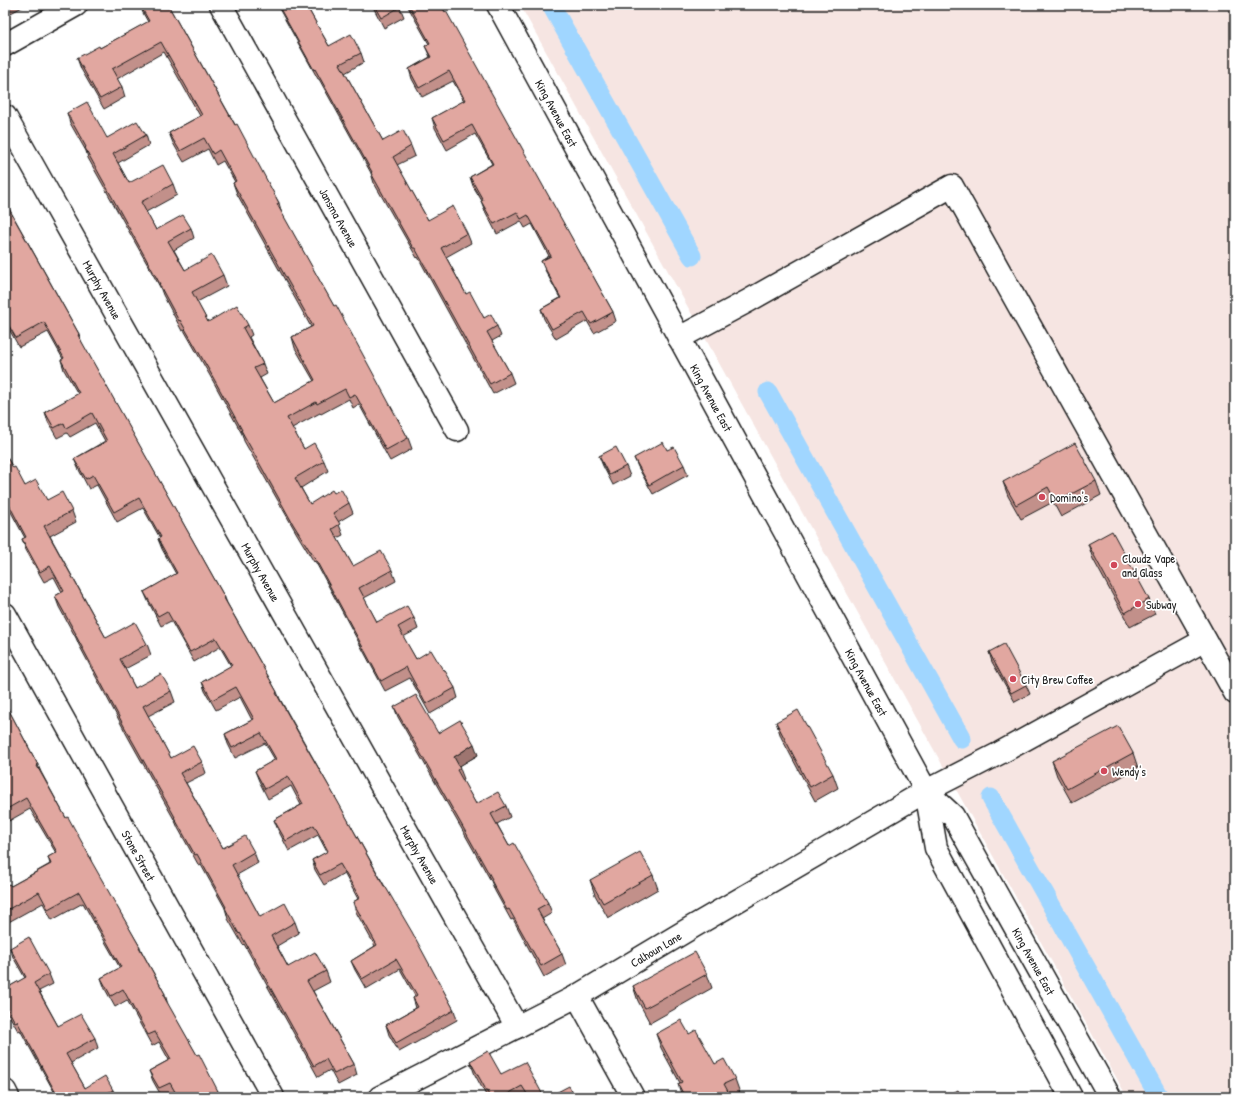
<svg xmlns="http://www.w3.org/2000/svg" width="1240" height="1102" font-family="'Patrick Hand',sans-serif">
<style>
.built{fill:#f6e5e2}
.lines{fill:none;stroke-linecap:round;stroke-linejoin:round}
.canal{stroke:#a0d6ff;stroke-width:19}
.minor-casing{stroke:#1c1c1c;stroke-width:25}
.major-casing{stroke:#1c1c1c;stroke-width:25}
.minor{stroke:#fff;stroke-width:22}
.major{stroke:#fff;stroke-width:22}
.wall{fill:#c2908a;stroke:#1c1c1c}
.shaded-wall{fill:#9e7570;stroke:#1c1c1c}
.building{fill:#e1a7a0;stroke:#1c1c1c}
.poi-dot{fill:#d1495b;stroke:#fff;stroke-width:1.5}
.labels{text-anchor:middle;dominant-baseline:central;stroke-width:3.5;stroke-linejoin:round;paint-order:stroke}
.street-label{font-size:12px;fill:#1c1c1c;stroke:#fff}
.poi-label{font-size:12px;fill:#1c1c1c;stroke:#fff;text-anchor:start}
</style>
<rect width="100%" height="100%" fill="#fff"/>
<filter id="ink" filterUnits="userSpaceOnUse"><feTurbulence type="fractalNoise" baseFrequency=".025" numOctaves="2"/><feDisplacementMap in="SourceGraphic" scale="8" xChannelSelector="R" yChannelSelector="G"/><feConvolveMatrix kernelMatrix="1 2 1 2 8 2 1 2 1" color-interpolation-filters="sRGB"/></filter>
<g filter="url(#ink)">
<path class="built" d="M520,5H1235V1097H1127Z"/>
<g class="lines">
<path class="canal" d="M551,5L692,256
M768,392L962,739
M991,798L1159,1097"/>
<g class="minor-casing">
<g id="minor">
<path id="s1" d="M221,5L457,430"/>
<path d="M5,45L76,5"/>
<path id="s2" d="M5,116L517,1027"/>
<path d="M679,338L748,301L952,186L1235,693"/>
<path id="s3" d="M5,614L273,1097"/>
<path d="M577,996L633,1097"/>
<path d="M5,1091L8,1097"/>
<path id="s4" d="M380,1097L577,996L694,926L926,791L1000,753L1205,640"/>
</g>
</g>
<g class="major-casing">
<g id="major">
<path id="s5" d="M498,5L926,791L936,848L1071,1097"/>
<path id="s6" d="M926,791L953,816L1110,1097"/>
</g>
</g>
<use href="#minor" class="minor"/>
<use href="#major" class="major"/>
</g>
<path class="wall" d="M5,5H26L9,14L5,7Z
M140,5H168L279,203L282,214L408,438L412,449L390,461L359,404L353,408L349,399L321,414L320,413L292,428L304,449L324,461L328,471L301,488L310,504L334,493L349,503L353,513L338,522L343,535L337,538L353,566L392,570L396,581L364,598L377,622L414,618L418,629L403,637L416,659L443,670L455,688L458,698L430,714L410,678L385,691L315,561L314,562L297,534L244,441L242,434L213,381L184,330L182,331L163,295L160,287L88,158L86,151L70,123L67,113L107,138L146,135L149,145L118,163L129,183L173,184L177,195L146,212L156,230L191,228L194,238L174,250L185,270L223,275L227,286L197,302L208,322L248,325L252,335L249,337L263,364L267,374L260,378L274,403L314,381L295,348L292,337L311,327L237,194L233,183L235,182L223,161L216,165L208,149L184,162L173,143L169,133L200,116L164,52L117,79L122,87L125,97L104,109L81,69L77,58L100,48L148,22L143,13Z
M277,5H306L329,46L361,53L364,62L345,73L383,141L411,146L415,156L397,165L428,220L467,233L471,243L446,257L466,294L484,318L497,326L501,336L492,341L510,373L514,383L493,394L418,257L417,258L374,183L371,173L319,79H318Z
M372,5H399L404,17L384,28Z
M407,5H441L613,312L616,321L594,333L587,321L556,339L544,319L541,309L560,298L545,270L541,261L549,256L532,224L525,228L521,221L497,234L485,211L481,201H482L473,186L470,177L492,164L475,134L447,150L435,128L432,118L464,101L453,81L422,97L412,79L409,69L430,57L425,46L429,44Z
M5,199L7,205L79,334L82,343L225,598L227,603L277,692L280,699L454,1010L457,1020L399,1052L389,1035L386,1025L416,1008L413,998L415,996L400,969L366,989L355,970L351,961L375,946L356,912L353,902L358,899L344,873L324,885L315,870L312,860L327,852L318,835L289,851L278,830L274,820L301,805L291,786L268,799L259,781L255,771L275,760L265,743L235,758L228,744L225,734L252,720L240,697L216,710L205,691L202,682L231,666L220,647L194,662L171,621L161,626L148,601L144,592L176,574L162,549L158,539L160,538L143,508L117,522L97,485L89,489L78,468L74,459L105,441L95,423L70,437L67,433L57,438L48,422L45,412L78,394L64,370L61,360L63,359L48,332L19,347L5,322Z
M667,450L684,465L688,475L653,494L638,467L634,458Z
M5,454L13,468L25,486L47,500L72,511L76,522L50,536L106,638L147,644L151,655L125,669L135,688L171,691L175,702L148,716L171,758L202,762L206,773L186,783L223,848L254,852L258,863L237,875L260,917L295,922L299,933L277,946L288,967L326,971L330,982L313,991L354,1064L357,1075L338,1085L330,1070L318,1077L244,944L243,945L228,919L225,908L201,865L199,866L178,828L175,821L128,737L79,645L76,638L59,607L55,596L62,592L54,577L44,582L26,550L22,539L25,538L5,501Z
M599,456L626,466L630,476L613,485L603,466Z
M1096,481L1101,495L1061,517L1053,502L1021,519L1008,496L1003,482Z
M1088,544L1149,599L1155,614L1130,627L1093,559Z
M989,652L1026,685L1030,694L1015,702L992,662Z
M5,703L38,765L41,772L66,818L90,857L92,864L140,947L142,952L165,994L168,1005L221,1097H175L174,1094L167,1097H162L153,1081L149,1071L169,1060L159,1042L152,1046L127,1000L115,1007L105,989L101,978L120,968L83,903L52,920L43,903L5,924V886H11L50,864L48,857L56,853L30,809L7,822L5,819Z
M394,707L438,733L478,755L459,766L464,779L462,780L476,804L506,806L510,817L497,824L509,846L548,903L552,913L542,919L562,954L566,965L544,977L513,919L511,920L495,891L491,881L464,833L398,717Z
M776,722L833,774L838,788L815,801L781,737Z
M1133,753L1138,768L1072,803L1057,776L1052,761Z
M653,875L658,889L608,918L595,895L590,880Z
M10,948L49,974L53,984L39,991L58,1026L95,1038L98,1048L71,1063L85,1088L113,1090L116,1097H57L20,1030L18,1031L5,1008V989L25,978L13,957Z
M5,952L10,965L5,968Z
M707,974L712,988L650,1023L638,1001L633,986Z
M656,1034H689L715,1064L735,1079L740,1093L732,1097H682L678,1084L680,1083L661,1048Z
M470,1061L501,1074L544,1097H487L475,1075Z"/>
<path class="shaded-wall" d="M474,744L478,755L458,767L454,757Z"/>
<path class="building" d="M140,5H168L235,125L237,124L279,203L277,204L334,306L336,305L408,438L386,450L355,394L349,397L345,389L317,404L316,402L287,418L304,449L314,443L324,461L295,478L310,504L332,490L334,493L341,489L349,503L333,513L340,524L332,529L353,566L381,551L392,570L359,588L377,622L407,606L414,618L398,627L416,659L431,650L443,670L444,669L455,688L426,704L406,667L381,681L311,551H310L293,524L241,430H242L209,370L180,320L179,321L159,284H160L85,148L86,147L67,113L87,102L107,138L137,121L146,135L113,154L129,183L163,165L173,184L141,202L156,230L183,215L191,228L168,241L185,270L212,255L223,275L192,292L208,322L237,305L248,325L243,328L263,364L254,368L274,403L315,380L292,337L313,326L233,183L236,181L219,150L213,154L204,138L180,151L169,133L202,115L161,42L112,69L122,87L100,99L77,58L99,46L100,48L149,21Z
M278,5H306L329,46L351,34L361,53L340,64L383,141L403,130L411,146L393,157L428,220L453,206L467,233L441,248L466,294L470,292L484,318L491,314L497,326L487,332L510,373L490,384L415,248H413L371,173L372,172L315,69L314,70Z
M374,5H399L400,7L381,18Z
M409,5H441L445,12L446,11L613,312L591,324L584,312L552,329L541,309L561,298L541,261L551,256L528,215L521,219L517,212L494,224L481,201L483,200L470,177L493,164L472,125L444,140L432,118L465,100L449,71L419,88L409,69L431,57L425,46L430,43Z
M5,202L79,334L78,335L225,598H224L277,692L276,693L308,750L338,802L384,886H385L412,932L454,1010L396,1043L386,1025L418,1007L413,998L417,995L396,959L362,979L351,961L377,945L353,902L360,898L340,864L320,875L312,860L328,851L314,825L286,841L274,820L303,804L288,776L265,789L255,771L276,759L261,733L232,748L225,734L254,719L236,687L212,700L202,682L232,665L216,638L190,652L167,611L158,616L144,592L177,573L158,539L161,537L139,498L114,512L93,475L86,479L74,459L107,441L92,413L66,428L64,423L54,428L45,412L79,393L61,360L64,358L44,322L16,338L5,319Z
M663,442L667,450L674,447L684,465L649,485L634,458Z
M1075,443L1096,481L1056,502L1048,487L1016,505L1003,482Z
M616,447L626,466L609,475L599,456Z
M5,454L13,468L15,467L25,486L36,480L47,500L62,492L72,511L44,526L106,638L135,622L147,644L120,659L135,688L161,674L171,691L143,706L171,758L193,746L202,762L180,773L223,848L245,836L254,852L232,865L260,917L285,903L295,922L271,936L288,967L315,952L326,971L307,981L354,1064L334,1074L326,1059L314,1066L240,933L239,934L225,908L226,907L197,854L195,855L174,817H175L124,726L75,634H76L55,596L64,591L50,566L40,572L22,539L26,537L5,497Z
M1112,531L1149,599L1125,613L1088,544Z
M1004,644L1026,685L1011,693L989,652Z
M416,695L438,733L460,720L474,744L454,757L460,768L457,770L476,804L498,792L506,806L491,814L509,846L514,843L548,903L537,909L562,954L541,966L509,909L507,910L491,880L492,879L460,822L394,707Z
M5,703L38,765L37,766L66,818L68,817L90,857H89L140,947H139L165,994L163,995L197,1055L199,1054L221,1097H178L170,1083L159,1088L149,1071L171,1059L155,1032L148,1035L123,989L111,996L101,978L121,967L79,892L48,909L39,892L5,911V886L9,884L11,886L51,864L48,857L57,852L26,798L5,810V761H6L5,759Z
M798,710L833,774L810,787L776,722Z
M1118,726L1133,753L1067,789L1052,761Z
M640,852L653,875L603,903L590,880Z
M29,937L49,974L34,983L58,1026L81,1014L95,1038L66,1054L85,1088L105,1076L113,1090L100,1097H58L17,1021L15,1022L5,1004V989L26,977L10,948Z
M695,952L707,974L645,1008L633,986Z
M681,1020L689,1034L696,1030L715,1064L724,1059L735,1079L724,1084L731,1097H685L678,1084L682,1082L656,1034Z
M488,1051L501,1074L525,1062L544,1097H529L522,1086L502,1097H490L470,1061Z
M569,1086L575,1097H548Z
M958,1090L962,1097H946Z"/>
</g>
<g class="poi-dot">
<circle cx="1042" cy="497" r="4"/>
<circle cx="1114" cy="565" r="4"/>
<circle cx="1138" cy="604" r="4"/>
<circle cx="1013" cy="679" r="4"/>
<circle cx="1104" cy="771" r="4"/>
</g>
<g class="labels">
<g class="street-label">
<text stroke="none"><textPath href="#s5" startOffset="123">King Avenue East</textPath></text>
<text stroke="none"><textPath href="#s1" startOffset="243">Jansma Avenue</textPath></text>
<text stroke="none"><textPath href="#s2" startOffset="199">Murphy Avenue</textPath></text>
<text stroke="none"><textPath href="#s5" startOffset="447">King Avenue East</textPath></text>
<text stroke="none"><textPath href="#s2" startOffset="523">Murphy Avenue</textPath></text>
<text stroke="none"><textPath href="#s5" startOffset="771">King Avenue East</textPath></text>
<text stroke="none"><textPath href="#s2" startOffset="847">Murphy Avenue</textPath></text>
<text stroke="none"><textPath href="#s3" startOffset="276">Stone Street</textPath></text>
<text stroke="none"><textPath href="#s4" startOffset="313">Calhoun Lane</textPath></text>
<text stroke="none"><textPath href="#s6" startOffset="203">King Avenue East</textPath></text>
</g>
<g class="poi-label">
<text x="1050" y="497">Domino's</text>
<text x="1122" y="558">Cloudz Vape<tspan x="1122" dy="14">and Glass</tspan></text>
<text x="1146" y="604">Subway</text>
<text x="1021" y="679">City Brew Coffee</text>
<text x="1112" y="771">Wendy's</text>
</g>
</g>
<rect width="1240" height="1102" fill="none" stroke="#fff" stroke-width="20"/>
<rect x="10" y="10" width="1220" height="1082" fill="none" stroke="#1c1c1c" stroke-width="1.5" filter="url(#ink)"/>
</svg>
